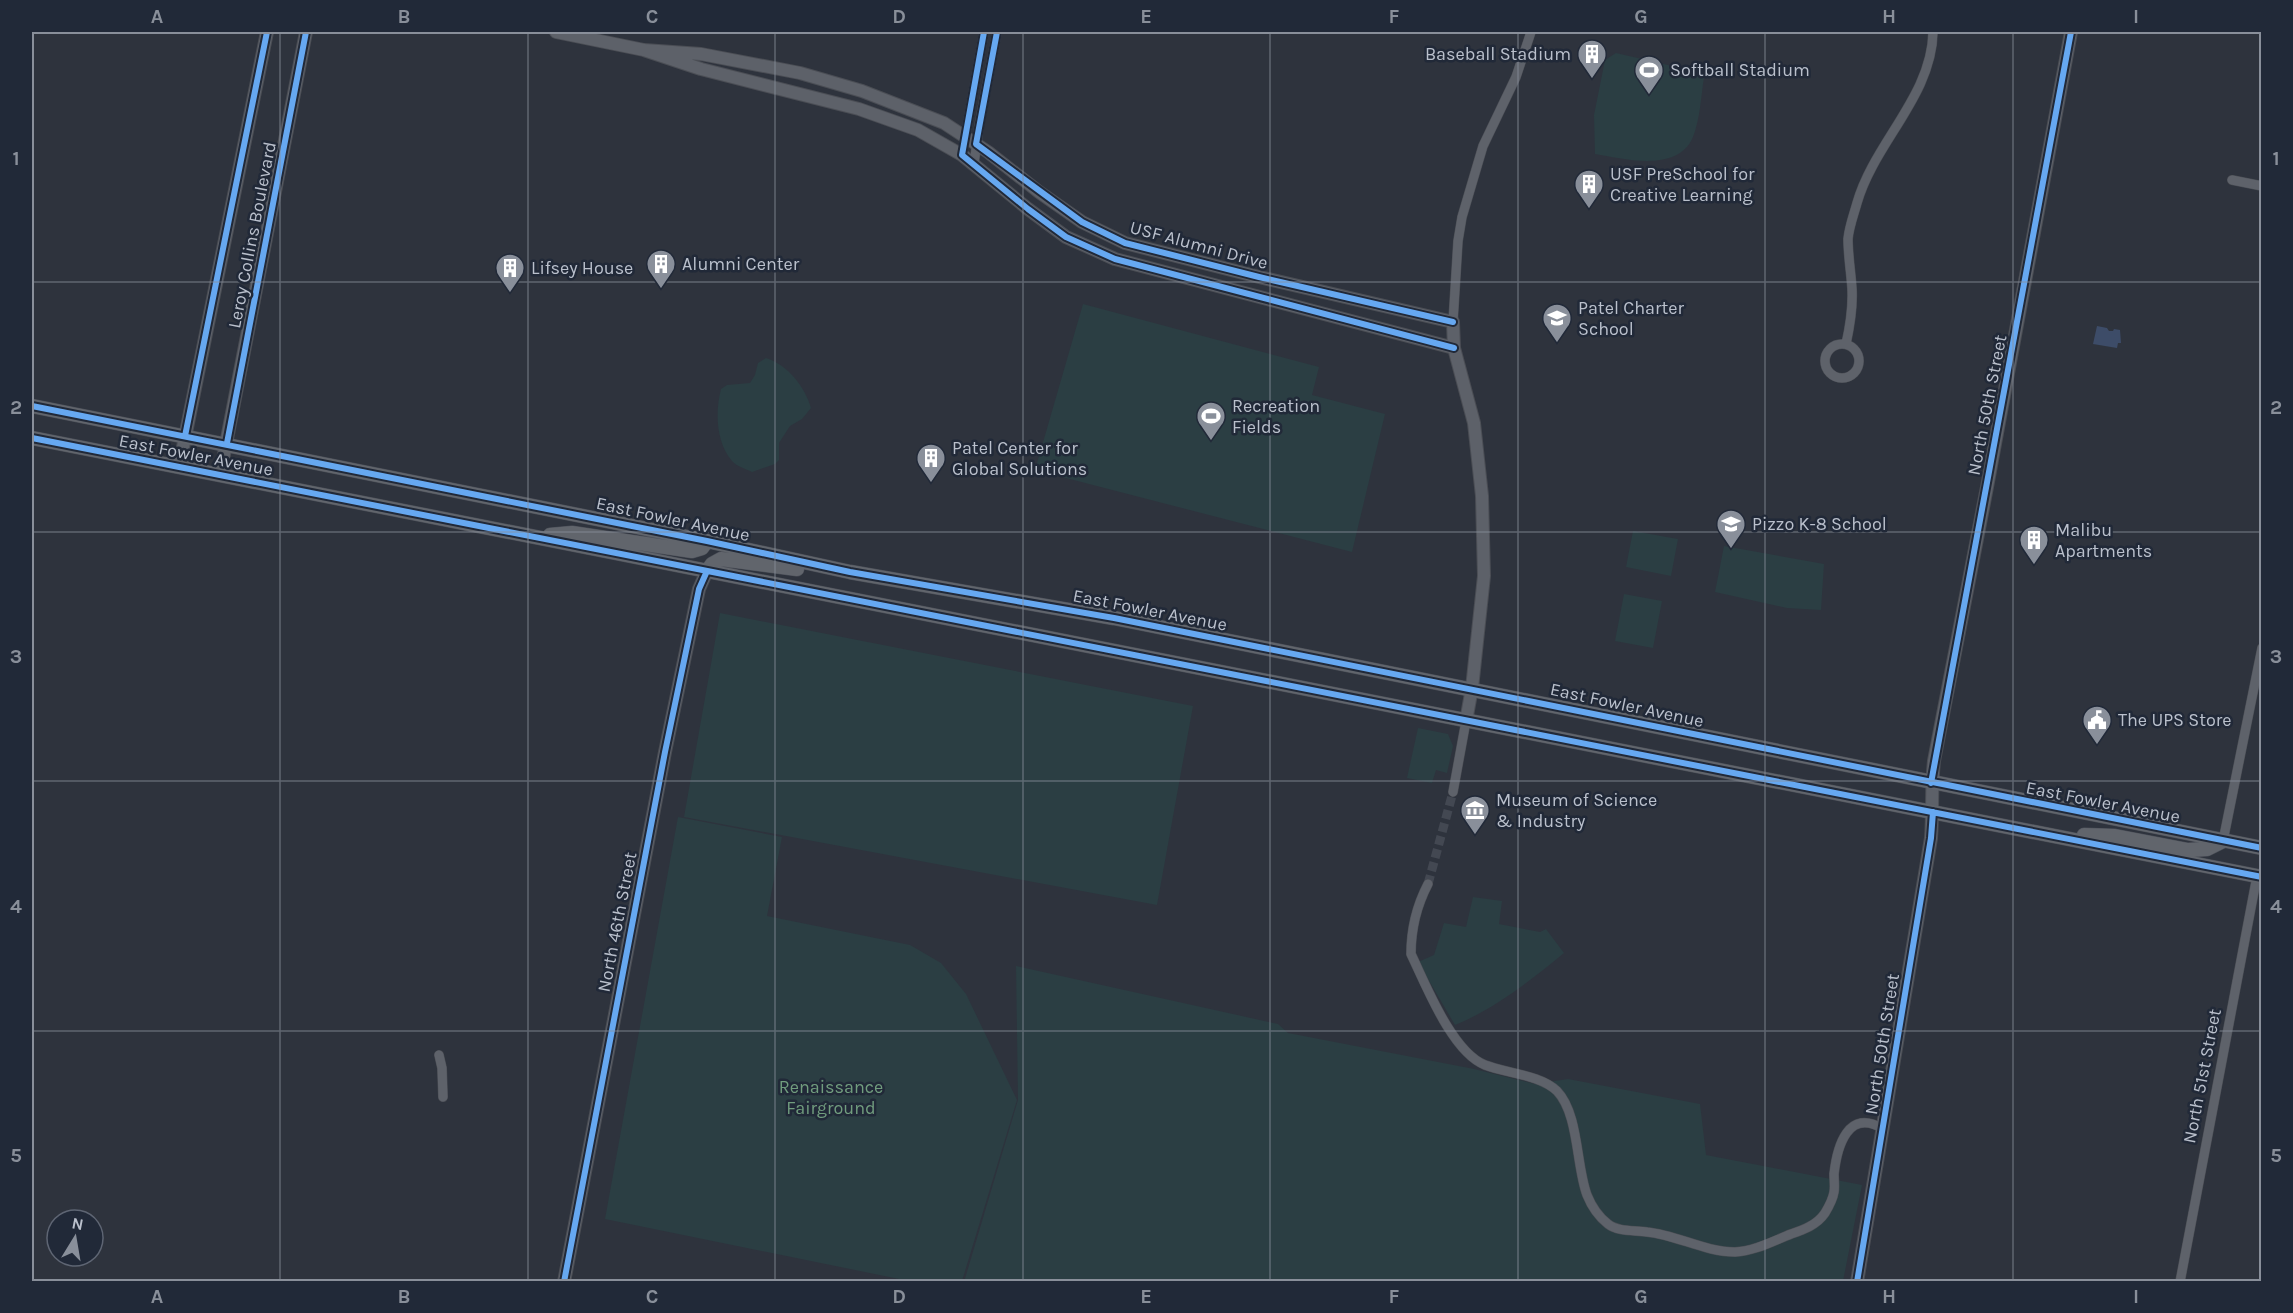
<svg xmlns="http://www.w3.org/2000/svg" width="2293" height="1313" font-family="Karla,sans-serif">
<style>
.green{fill:#2b3e43}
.water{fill:#3d4c68}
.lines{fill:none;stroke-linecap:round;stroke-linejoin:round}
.street-tunnel{stroke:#434852;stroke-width:9;stroke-dasharray:9 4.5;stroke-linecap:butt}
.street-casing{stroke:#4b4e55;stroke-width:10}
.secondary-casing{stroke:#4b4e55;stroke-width:14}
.primary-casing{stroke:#4c5059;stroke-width:15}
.street{stroke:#5e626a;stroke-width:9}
.secondary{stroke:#5d6169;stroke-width:12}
.primary{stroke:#61656c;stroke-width:14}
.cycleway-casing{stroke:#212938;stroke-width:10}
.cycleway{stroke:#66a8f1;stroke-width:6}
.grid{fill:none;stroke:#898f9a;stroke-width:1.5;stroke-opacity:0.55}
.labels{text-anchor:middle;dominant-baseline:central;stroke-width:5;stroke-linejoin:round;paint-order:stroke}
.poi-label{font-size:18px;fill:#bac0cc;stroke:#212938;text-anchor:start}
.street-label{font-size:18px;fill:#bac0cc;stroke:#212938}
.park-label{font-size:18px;fill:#719d7e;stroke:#212938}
.neatline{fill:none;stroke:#898f9a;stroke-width:2}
.grid-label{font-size:20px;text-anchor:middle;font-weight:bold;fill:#898f9a}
</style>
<rect width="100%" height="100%" fill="#2e333d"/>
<path class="green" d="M1616,53L1681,68L1704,77C1701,97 1700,119 1693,137C1678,173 1624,159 1595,154L1594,115L1605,60Z
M1083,304L1319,367L1312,395L1385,414L1352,552L1035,470Z
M766,358C788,365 805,387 811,408L802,419L790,426L779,443V460L775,464L752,472C746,469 736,466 732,461C716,442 715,412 721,389L727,385L750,383L755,375L758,363Z
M1633,531L1678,539L1671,576L1626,567Z
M1724,546L1824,564L1821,610L1787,608L1715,592Z
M1624,594L1662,601L1653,648L1615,641Z
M720,613L1193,706L1157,905L684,817Z
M1418,728L1448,734L1453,746L1447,773L1436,770L1432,783L1407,778Z
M678,817L782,837L767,916L910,945L941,963L966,994L1017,1100L962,1281H909L605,1219Z
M1473,897L1502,901L1499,924L1540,932L1546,929L1564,953C1531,980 1495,1009 1455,1025L1418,962L1434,955L1444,923L1466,927Z
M1016,966L1278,1024L1288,1033L1474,1069L1535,1084L1568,1079L1700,1104L1706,1155L1862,1185L1843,1281L964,1282L1018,1100Z"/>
<path class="water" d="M2097,326L2107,328L2109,331H2113L2114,329L2120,330L2121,343H2118L2117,348L2093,344Z"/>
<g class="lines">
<path class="street-tunnel" d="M1428,884L1453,792"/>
<g class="street-casing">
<path id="street" d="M962,155L984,32
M974,164L979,126L997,32
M2232,180L2262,186
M1453,322L1458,241L1462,217L1483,146L1516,77L1531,32
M1846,344C1850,326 1853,308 1852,289C1851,273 1848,255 1848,239C1849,227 1854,214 1857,203C1874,143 1932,96 1933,32
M1825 361a17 17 0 1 1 34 0a17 17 0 1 1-34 0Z
M1453,792L1466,721
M2223,841L2262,648
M1428,884C1416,907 1411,928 1411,954C1426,985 1452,1052 1485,1065C1506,1073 1541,1075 1557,1091C1579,1114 1576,1166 1587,1195C1591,1205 1599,1217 1608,1224C1618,1232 1635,1230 1647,1232C1677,1235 1705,1252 1735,1252C1755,1251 1773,1241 1791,1234C1803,1230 1817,1225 1825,1213C1828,1208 1833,1198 1834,1192C1835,1187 1834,1180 1834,1174C1837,1147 1848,1107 1883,1129
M439,1055L442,1068L443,1097
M2180,1282L2257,876"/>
</g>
<g class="secondary-casing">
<path id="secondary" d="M556,32L644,50L701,69L859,109L918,130L962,155L1028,209L1066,237L1115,259L1454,348
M644,50L701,54L800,73L862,91L944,123L988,152L1039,192L1082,222L1125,243L1259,277L1453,322L1454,348L1474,423L1482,496L1484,576L1472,688L1466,721
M179,467L267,32
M220,475L306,32
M564,1282L665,752L699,589L707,571
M1857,1282L1931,838C1933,812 1931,787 1934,761L1987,487L2071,32"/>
</g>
<g class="primary-casing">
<path id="primary" d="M32,406L707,541L850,572L1114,618L2262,848
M32,438L2262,877
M550,535L572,533L692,551L702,548L707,541
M707,571L712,564L721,559L797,569
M2084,835L2115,836L2188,850L2207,849L2223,841"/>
</g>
<use href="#street" class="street"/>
<use href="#secondary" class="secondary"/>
<use href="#primary" class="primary"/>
<g class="cycleway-casing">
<path id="cycleway" d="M984,32L962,155L1028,209L1066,237L1115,259L1454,348
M997,32L976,144L1082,222L1125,243L1259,277L1453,322
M32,406L707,541L850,572L1114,618L2262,848
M185,436L267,32
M32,438L2262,877
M227,443L306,32
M1931,783L2071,32
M564,1282L665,752L699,589L707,571
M1857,1282L1931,838L1933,812"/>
</g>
<use href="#cycleway" class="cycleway"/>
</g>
<path class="grid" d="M280,32V1282M528,32V1282M775,32V1282M1023,32V1282M1270,32V1282M1518,32V1282M1765,32V1282M2013,32V1282M32,282H2262M32,532H2262M32,781H2262M32,1031H2262"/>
<defs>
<g id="building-pin" transform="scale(1.5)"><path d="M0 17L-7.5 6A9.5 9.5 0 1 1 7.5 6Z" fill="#898f9a" stroke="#212938"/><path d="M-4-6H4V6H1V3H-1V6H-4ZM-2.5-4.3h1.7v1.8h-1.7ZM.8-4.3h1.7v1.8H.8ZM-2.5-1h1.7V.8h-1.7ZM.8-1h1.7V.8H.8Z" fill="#fff"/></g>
<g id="stadium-pin" transform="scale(1.5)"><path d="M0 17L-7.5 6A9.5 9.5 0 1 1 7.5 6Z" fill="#898f9a" stroke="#212938"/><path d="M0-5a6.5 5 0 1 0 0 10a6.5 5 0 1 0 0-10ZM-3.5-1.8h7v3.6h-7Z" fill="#fff"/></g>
<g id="school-pin" transform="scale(1.5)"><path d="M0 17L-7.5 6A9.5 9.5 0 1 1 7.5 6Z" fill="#898f9a" stroke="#212938"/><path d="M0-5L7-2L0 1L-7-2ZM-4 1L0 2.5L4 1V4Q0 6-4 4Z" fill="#fff"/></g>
<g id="civic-pin" transform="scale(1.5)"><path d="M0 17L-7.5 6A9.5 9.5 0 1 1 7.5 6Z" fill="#898f9a" stroke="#212938"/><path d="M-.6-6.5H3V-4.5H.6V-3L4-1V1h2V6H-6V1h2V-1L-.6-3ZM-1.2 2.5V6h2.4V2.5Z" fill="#fff"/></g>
<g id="museum-pin" transform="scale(1.5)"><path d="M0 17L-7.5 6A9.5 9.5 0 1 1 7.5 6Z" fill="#898f9a" stroke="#212938"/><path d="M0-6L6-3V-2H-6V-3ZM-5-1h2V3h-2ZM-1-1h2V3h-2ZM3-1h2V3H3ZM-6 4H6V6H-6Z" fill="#fff"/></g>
</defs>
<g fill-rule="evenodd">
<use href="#building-pin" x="1592" y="54"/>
<use href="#stadium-pin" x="1649" y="70"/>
<use href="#building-pin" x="1589" y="184"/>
<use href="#building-pin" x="661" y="264"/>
<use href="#building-pin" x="510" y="268"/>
<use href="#school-pin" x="1557" y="318"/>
<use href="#stadium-pin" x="1211" y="416"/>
<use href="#building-pin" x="931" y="458"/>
<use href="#school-pin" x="1731" y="524"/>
<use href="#building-pin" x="2034" y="540"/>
<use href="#civic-pin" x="2097" y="720"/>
<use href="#museum-pin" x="1475" y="810"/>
</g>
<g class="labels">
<g class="poi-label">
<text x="1571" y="54" text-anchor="end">Baseball Stadium</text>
<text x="1670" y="70">Softball Stadium</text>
<text x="1610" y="174">USF PreSchool for<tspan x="1610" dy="21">Creative Learning</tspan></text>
<text x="682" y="264">Alumni Center</text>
<text x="531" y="268">Lifsey House</text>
<text x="1578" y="308">Patel Charter<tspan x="1578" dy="21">School</tspan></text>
<text x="1232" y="406">Recreation<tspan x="1232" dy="21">Fields</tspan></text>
<text x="952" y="448">Patel Center for<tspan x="952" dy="21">Global Solutions</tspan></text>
<text x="1752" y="524">Pizzo K-8 School</text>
<text x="2055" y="530">Malibu<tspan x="2055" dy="21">Apartments</tspan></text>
<text x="2118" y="720">The UPS Store</text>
<text x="1496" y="800">Museum of Science<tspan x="1496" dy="21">&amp; Industry</tspan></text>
</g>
<g class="street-label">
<text transform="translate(252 235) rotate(-79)">Leroy Collins Boulevard</text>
<text transform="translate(1199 245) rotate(15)">USF Alumni Drive</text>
<text transform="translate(1987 405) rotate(-79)">North 50th Street</text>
<text transform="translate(196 455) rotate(11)">East Fowler Avenue</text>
<text transform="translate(673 519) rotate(12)">East Fowler Avenue</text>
<text transform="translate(1150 610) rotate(11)">East Fowler Avenue</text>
<text transform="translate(1627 705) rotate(12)">East Fowler Avenue</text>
<text transform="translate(2103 802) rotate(11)">East Fowler Avenue</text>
<text transform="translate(617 922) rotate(-79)">North 46th Street</text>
<text transform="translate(1882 1044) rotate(-81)">North 50th Street</text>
<text transform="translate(2202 1076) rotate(-79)">North 51st Street</text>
</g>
<g class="park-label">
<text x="831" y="1087">Renaissance<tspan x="831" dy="21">Fairground</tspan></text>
</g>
</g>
<rect width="2293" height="1313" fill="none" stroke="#212938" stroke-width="66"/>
<g transform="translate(75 1238) rotate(11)"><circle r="28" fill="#212938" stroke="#5e6573" stroke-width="1.5"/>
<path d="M0-4.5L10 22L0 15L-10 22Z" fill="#898f9a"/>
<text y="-9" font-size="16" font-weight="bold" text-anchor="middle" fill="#bac0cc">N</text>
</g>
<rect x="33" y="33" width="2227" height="1247" class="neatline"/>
<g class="grid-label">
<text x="157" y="23">A</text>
<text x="404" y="23">B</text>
<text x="652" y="23">C</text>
<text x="899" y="23">D</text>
<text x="1146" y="23">E</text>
<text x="1394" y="23">F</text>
<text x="1641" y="23">G</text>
<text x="1889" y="23">H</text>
<text x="2136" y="23">I</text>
<text x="16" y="165">1</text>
<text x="2276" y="165">1</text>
<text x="16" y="414">2</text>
<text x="2276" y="414">2</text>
<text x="16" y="663">3</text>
<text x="2276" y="663">3</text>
<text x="16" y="913">4</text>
<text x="2276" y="913">4</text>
<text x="16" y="1162">5</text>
<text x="2276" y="1162">5</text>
<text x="157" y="1303">A</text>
<text x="404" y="1303">B</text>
<text x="652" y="1303">C</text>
<text x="899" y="1303">D</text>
<text x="1146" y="1303">E</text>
<text x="1394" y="1303">F</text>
<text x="1641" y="1303">G</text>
<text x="1889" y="1303">H</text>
<text x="2136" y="1303">I</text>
</g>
</svg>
